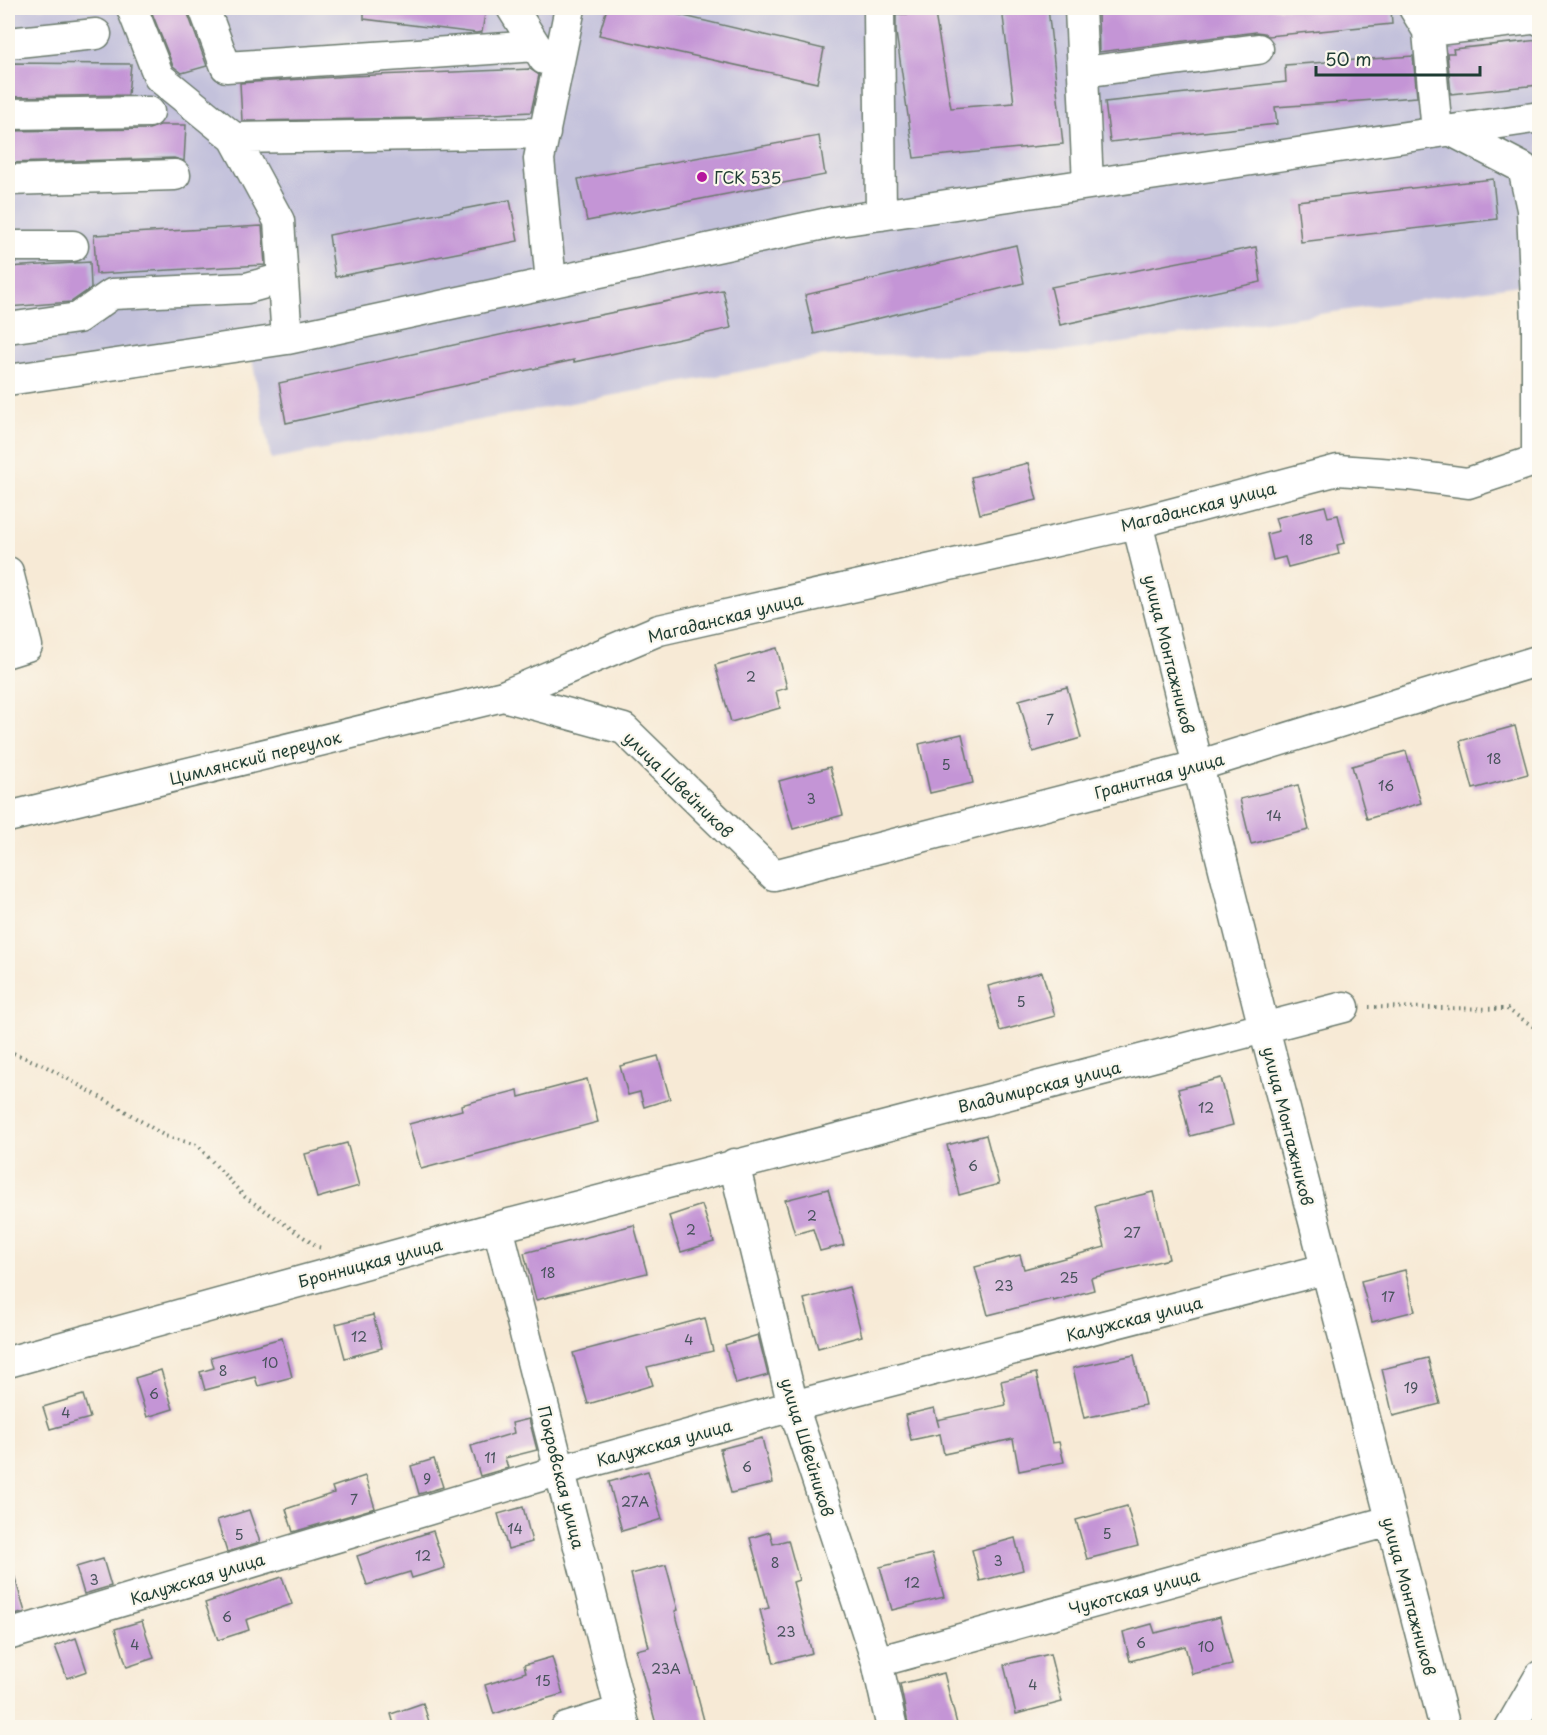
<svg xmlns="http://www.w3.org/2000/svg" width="1547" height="1735" font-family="'Playpen Sans',sans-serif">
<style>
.industrial{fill:#c3c1db}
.building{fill:#c495d6}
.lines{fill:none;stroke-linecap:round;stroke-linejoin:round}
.minor-casing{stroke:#6b7a6d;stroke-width:33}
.path{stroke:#6b7a6d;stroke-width:4;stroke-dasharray:1.5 4.5;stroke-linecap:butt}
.minor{stroke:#fff;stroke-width:30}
.poi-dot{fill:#b5179e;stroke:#fbf7ec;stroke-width:2}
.labels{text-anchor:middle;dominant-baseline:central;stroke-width:4.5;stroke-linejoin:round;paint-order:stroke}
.number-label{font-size:14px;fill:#48535c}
.poi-label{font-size:16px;fill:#1f3d34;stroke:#fbf7ec;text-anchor:start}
.street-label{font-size:16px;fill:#1f3d34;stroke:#fbf7ec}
</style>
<rect width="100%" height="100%" fill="#fbf7ec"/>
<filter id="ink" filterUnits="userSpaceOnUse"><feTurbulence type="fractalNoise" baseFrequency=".0167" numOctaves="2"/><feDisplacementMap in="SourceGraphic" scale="12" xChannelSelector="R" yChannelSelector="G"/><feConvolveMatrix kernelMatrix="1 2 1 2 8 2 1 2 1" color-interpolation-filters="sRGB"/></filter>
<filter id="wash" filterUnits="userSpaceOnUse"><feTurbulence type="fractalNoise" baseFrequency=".008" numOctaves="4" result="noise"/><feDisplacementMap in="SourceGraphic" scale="24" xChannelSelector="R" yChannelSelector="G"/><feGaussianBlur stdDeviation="1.35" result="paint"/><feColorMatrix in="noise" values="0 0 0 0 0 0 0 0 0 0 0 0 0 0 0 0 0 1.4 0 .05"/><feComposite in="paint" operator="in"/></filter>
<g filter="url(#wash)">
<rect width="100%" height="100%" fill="#f7ead6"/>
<path class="industrial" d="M8,8H1539L1540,282L1067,351L824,356L271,459L247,333L8,370Z"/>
<g id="blocks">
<path class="building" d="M150,8H187L188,14L207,66L182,73L173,66Z
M364,8H486L482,32L476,33L364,19Z
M607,8H650L824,49L817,83L599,35Z
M1013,8H1048L1063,144L914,158L896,32V14H935L951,108L1014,103L1002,9Z
M1149,8H1391L1392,24L1268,36L1264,33L1256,32L1099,52L1098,13Z
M1539,40V85L1451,94L1447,53H1454L1453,49Z
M1413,56L1417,97L1275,107L1277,124L1110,142L1105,102L1286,82L1285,65Z
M8,63L131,64L128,95L8,97Z
M530,69L539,75L531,112L423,118L242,121L240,83L351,76Z
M160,125H186L184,161L174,158L8,163V131L149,129Z
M819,136L825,175L587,221L578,179Z
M1493,179L1497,219L1301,242L1297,201Z
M510,200L518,241L335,277L329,235Z
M262,226L265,265L96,274L94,235Z
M1016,245L1024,283L814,334L805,295Z
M1256,247L1261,282L1060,325L1051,287Z
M90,262L91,288L71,302L8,307V267Z
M723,290L731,328L574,362V360L286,423L279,383L546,325V326Z
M1028,463L1037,500L980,514L971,477Z
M1325,506L1328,517L1338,515L1345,543L1337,545L1339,554L1288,567L1285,557L1273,560L1267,534L1279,531L1275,518Z
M777,648L787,688L776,691L780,708L731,722L715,665Z
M1067,687L1081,738L1033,752L1019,700Z
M1515,726L1528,774L1473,789L1460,741Z
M962,734L973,783L930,793L919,744Z
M1406,751L1421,803L1367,819L1352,766Z
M830,767L843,815L793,829L779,781Z
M1298,785L1309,830L1251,844L1240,799Z
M1042,972L1055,1016L1000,1031L988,986Z
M658,1056L670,1099L644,1107L640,1092L628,1095L620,1066Z
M1221,1078L1233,1125L1190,1136L1178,1089Z
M587,1079L598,1122L421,1169L409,1124L462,1110L461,1105L518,1090L519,1097Z
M986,1135L999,1184L959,1195L947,1145Z
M347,1143L359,1186L317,1198L305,1154Z
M828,1189L844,1245L820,1251L813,1229L795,1234L785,1200Z
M1153,1192L1169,1259L1091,1278L1094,1290L1053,1301L1052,1299L988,1315L975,1267L1020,1255L1024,1269L1105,1247L1095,1206Z
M702,1205L714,1242L681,1252L669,1216Z
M634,1225L647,1273L536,1300L524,1253Z
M1405,1270L1415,1311L1372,1322L1361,1281Z
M849,1287L862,1336L818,1348L804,1299Z
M373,1315L382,1348L345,1358L336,1324Z
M705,1318L713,1351L647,1367L653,1385L588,1404L573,1353Z
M758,1335L768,1375L736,1384L725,1345Z
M282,1338L292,1377L258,1386L255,1377L205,1390L200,1372L214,1368L211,1357Z
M1134,1355L1145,1405L1084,1418L1073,1368Z
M1428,1358L1440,1404L1393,1416L1382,1369Z
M161,1370L173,1409L147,1417L135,1378Z
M1036,1373L1052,1443L1059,1442L1064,1462L1019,1471L1013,1439L944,1454L940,1434L911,1440L905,1415L934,1408L939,1427L937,1420L1006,1405L1001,1381Z
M83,1395L90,1418L50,1429L43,1407Z
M529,1419L537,1450L505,1458L508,1468L480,1476L471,1446L514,1433L512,1423Z
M762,1438L773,1483L731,1493L720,1449Z
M434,1459L443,1487L419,1494L411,1466Z
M648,1471L662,1519L622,1531L609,1482Z
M365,1476L375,1508L293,1532L286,1509L334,1493L332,1487Z
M1127,1506L1138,1546L1087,1559L1076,1520Z
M523,1507L532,1542L508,1549L498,1514Z
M249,1510L260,1542L227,1552L217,1520Z
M433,1531L445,1568L412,1578L410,1572L367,1585L357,1556Z
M770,1532L773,1544L788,1540L799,1580L793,1582L812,1653L774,1663L760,1610L769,1608L750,1538Z
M1015,1538L1023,1570L980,1581L972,1550Z
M932,1554L944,1597L892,1610L880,1567Z
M103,1559L111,1586L84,1594L76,1567Z
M666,1565L678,1610L675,1611L706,1728H657L636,1650L649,1647L631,1574Z
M12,1568L25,1612L8,1617V1569Z
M282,1577L292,1604L246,1620L249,1630L218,1640L205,1603Z
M1220,1617L1232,1665L1192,1674L1185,1646L1130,1661L1123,1632L1152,1624L1155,1633Z
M142,1621L154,1658L127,1667L115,1629Z
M76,1638L87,1671L67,1678L55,1646Z
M1050,1654L1062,1702L1016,1714L1004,1665Z
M552,1657L563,1694L534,1702V1701L494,1714L485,1685L526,1672L524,1665Z
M944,1673L958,1728H909L900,1684Z
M423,1703L431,1728H395L391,1714Z"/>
</g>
</g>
<g filter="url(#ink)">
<use href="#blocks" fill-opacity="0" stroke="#6b7a6d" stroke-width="1.5"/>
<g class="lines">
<g class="minor-casing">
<path id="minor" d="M132,8L159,77L234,138L279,221L287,339
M204,8L226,67L536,46
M512,8L544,59
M879,8L881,215
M1080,8L1088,184
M1414,8L1428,31L1540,18
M1426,10L1437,132
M8,43L96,34
M1083,72L1258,49
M8,114L149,112
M234,138L545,133
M8,180L175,175
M8,246H73
M551,282L539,159L570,8
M8,328L78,318L112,294L247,288L283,278
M8,380L287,339L833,222L1540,117
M1137,523L1264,1028L1445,1728
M8,572L27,646L8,652
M503,696L624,729L774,875L1197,766L1540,660
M8,817L503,696L659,630L1137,523L1338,470L1408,475L1468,483L1537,460V325L1532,209L1523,168L1450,130
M734,1164L793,1406L877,1662L892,1728
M498,1227L625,1728
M8,1362L498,1227L1344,1007
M8,1635L561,1470L793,1406L1325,1269
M877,1662L1390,1521
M566,1728L620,1711
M1510,1728L1540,1676"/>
</g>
<path class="path" d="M1369,1007L1507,1009L1540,1031
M8,1051L43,1065L123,1110L165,1136L197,1145L245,1197L318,1247L323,1248"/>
<use href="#minor" class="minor"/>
</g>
</g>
<circle class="poi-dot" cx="702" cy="177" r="6"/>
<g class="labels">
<g class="number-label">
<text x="1306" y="539">18</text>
<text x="751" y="676">2</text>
<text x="1050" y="719">7</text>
<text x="1494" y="758">18</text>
<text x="946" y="764">5</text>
<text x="1386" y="785">16</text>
<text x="811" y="798">3</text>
<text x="1274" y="815">14</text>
<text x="1021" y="1001">5</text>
<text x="1206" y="1107">12</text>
<text x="973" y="1165">6</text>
<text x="812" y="1215">2</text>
<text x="691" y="1229">2</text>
<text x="1132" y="1232">27</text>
<text x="548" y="1272">18</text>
<text x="1069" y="1277">25</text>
<text x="1004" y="1285">23</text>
<text x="1388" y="1296">17</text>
<text x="359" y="1336">12</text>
<text x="689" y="1339">4</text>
<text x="270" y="1362">10</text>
<text x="223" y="1370">8</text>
<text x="1411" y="1387">19</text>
<text x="154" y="1393">6</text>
<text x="66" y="1412">4</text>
<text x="490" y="1457">11</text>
<text x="747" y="1466">6</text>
<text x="427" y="1478">9</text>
<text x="354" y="1499">7</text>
<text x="635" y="1501">27А</text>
<text x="515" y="1528">14</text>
<text x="1107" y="1533">5</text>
<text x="239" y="1534">5</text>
<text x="423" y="1555">12</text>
<text x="998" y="1560">3</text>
<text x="775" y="1562">8</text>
<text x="94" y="1579">3</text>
<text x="912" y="1582">12</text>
<text x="227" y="1616">6</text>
<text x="786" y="1631">23</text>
<text x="1141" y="1642">6</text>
<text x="135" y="1644">4</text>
<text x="1206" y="1646">10</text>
<text x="666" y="1668">23А</text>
<text x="543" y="1680">15</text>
<text x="1033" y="1684">4</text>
</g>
<g class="poi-label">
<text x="714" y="177">ГСК 535</text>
</g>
<g class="street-label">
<text transform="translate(1198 506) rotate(-14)">Магаданская улица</text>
<text transform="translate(725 617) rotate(-14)">Магаданская улица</text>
<text transform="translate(1170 654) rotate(76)">улица Монтажников</text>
<text transform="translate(255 757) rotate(-14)">Цимлянский переулок</text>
<text transform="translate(1159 775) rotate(-15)">Гранитная улица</text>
<text transform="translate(679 784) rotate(44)">улица Швейников</text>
<text transform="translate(1039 1086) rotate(-14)">Владимирская улица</text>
<text transform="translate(1289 1126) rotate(76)">улица Монтажников</text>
<text transform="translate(370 1262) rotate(-15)">Бронницкая улица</text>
<text transform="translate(1134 1318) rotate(-14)">Калужская улица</text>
<text transform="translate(664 1442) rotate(-15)">Калужская улица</text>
<text transform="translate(808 1447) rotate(73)">улица Швейников</text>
<text transform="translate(562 1477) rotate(76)">Покровская улица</text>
<text transform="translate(197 1578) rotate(-17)">Калужская улица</text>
<text transform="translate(1134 1591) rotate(-15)">Чукотская улица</text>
<text transform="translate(1410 1596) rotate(75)">улица Монтажников</text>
</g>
</g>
<rect width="1547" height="1735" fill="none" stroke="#fbf7ec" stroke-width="30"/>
<path d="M1316 66v9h164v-9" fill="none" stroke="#1f3d34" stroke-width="3"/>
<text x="1325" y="66" font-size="18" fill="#1f3d34" stroke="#fbf7ec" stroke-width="4.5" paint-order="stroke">50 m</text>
</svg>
